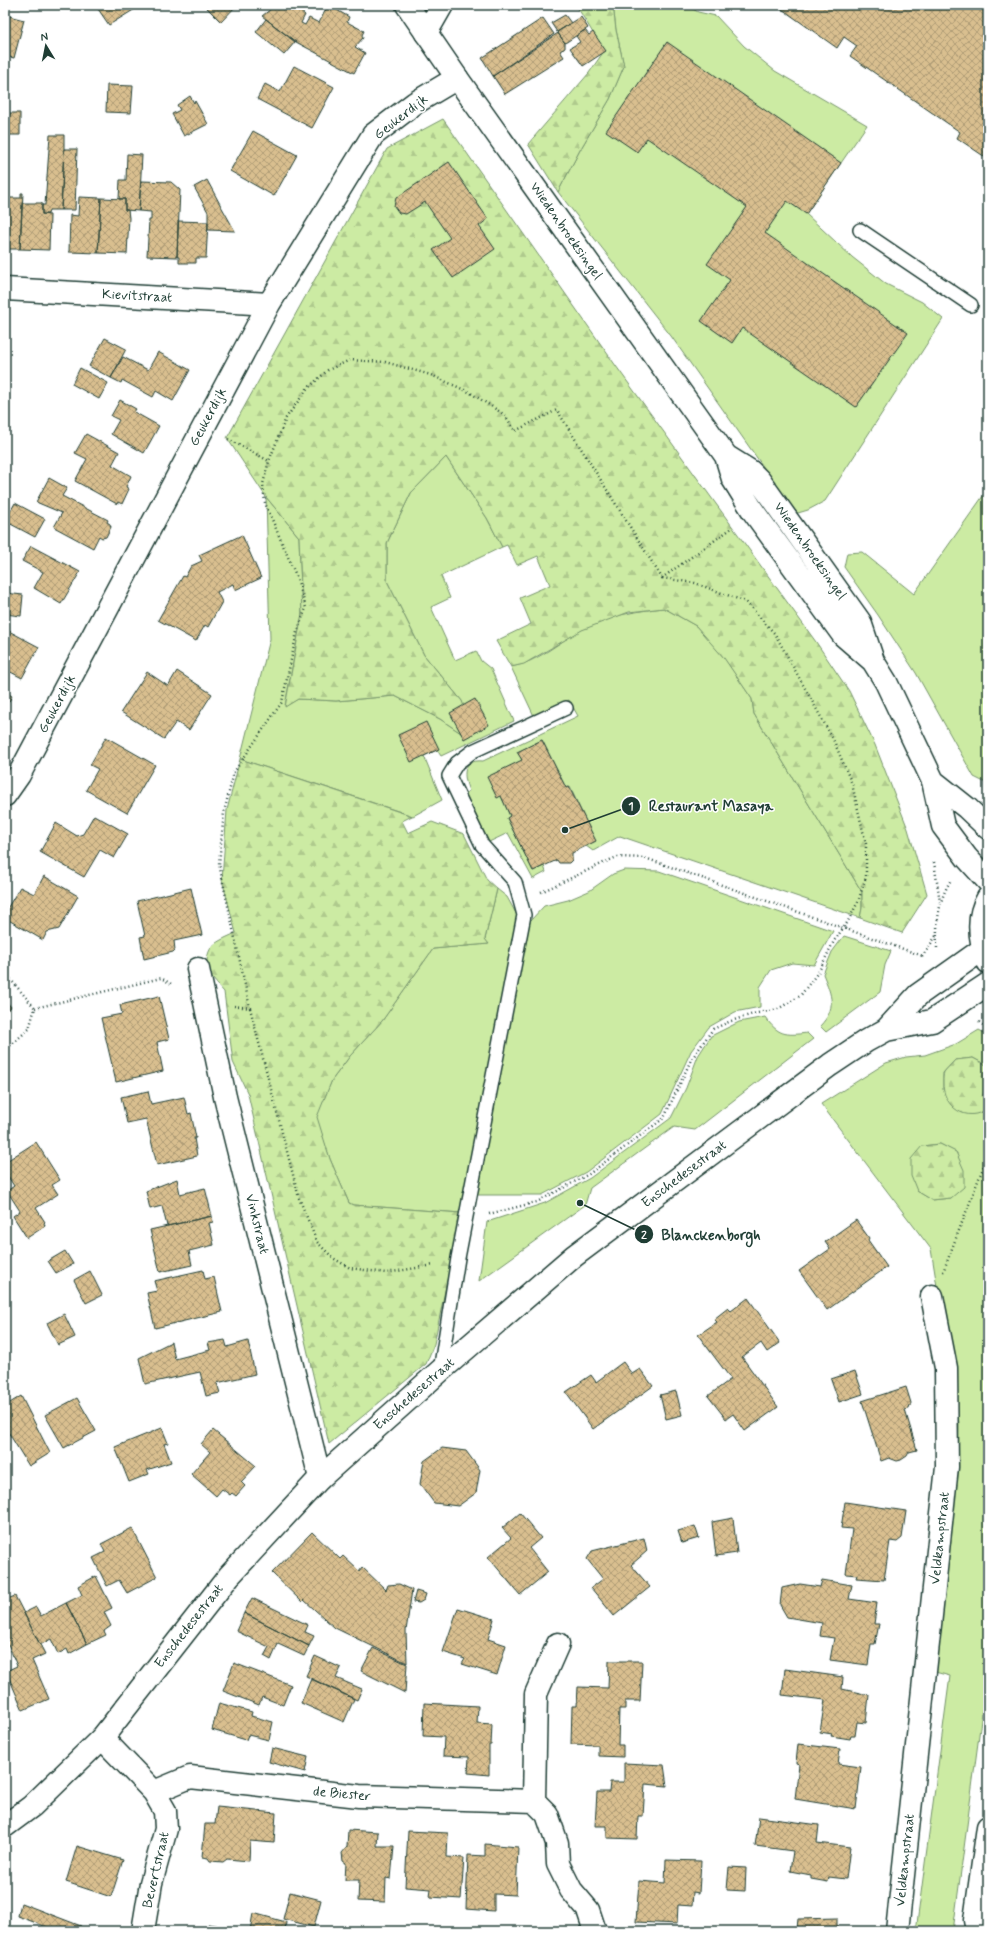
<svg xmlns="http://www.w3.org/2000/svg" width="993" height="1936" font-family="Mynerve,sans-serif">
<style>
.green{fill:#cceba3;stroke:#76946c;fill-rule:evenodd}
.forest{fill:url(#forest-firs);stroke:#76946c}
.building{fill:url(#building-cross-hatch);stroke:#1f3d34}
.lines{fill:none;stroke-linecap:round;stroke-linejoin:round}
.lane-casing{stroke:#1f3d34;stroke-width:16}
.street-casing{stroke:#1f3d34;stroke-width:25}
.secondary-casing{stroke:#1f3d34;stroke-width:25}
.path{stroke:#1f3d34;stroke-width:2.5;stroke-dasharray:1 3;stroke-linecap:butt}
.lane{stroke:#fff;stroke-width:13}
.street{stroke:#fff;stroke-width:22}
.secondary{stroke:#fff;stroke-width:22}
.labels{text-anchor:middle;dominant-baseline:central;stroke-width:3;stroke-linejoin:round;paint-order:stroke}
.street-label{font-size:14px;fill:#1f3d34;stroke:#fff}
.leader{fill:none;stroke:#1f3d34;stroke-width:1.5}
.callout-dot{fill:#1f3d34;stroke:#fff;stroke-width:1.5}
.mark-label{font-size:12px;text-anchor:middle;font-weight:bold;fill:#fff}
.callout-label{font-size:15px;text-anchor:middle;font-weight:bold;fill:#1f3d34;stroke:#fff;stroke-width:3;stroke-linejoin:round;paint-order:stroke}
</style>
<defs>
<pattern id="forest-firs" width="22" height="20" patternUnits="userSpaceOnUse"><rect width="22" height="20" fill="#cceba3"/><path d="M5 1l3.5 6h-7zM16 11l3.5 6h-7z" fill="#afca8d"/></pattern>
<pattern id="building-cross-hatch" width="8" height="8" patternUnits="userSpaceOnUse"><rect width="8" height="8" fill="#d9bf8f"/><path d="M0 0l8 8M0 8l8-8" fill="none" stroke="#af9c76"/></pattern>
</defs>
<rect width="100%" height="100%" fill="#fff"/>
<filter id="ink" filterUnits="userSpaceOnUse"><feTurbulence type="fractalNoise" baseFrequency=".025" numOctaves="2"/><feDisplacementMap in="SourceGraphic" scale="8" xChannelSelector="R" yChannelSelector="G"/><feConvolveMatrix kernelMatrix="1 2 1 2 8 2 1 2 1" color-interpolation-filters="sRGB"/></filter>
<g filter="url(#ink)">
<path class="green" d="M613,5H686L698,12L716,16L744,46L775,71L867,125L806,214L852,257L886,284L922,302L943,319L825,501L808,510L798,513L793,509L671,336L558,192L580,150L610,99L624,66L616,30Z
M446,457L487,518L502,547L441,576L450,598L431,607L455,660L476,651L481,661L491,669L514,721L441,756L437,750L424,756L442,800L413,816L240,759L270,639L266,497L299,537L302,614L285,706L298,699L336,701L395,696L440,719L461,733L462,701L424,655L387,581V543L411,493Z
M988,489V784L974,777L916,673L878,615L844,567L847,553L862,552L914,594Z
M664,608L696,626L724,657L752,699L754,714L862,892V908L860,918L620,836L593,851L586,846L595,841L570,787L566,788L542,740L518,752L522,760L501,796L510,816L507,818L533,871L544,866L546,872L533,879L508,833L489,842L464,794L469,791C463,776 461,759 483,761L578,716L569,700L534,716L511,667C538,662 557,643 581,630C606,616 636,611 664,608Z
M624,870L659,871L833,931L814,965L792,963L771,970L760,987V1007L735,1012L709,1027L691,1051L662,1114L586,1172L542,1195H476L530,921L544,906L568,900L589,891L613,874Z
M497,889L507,897L518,917L461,1213L353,1205L349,1203L330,1159L316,1117L332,1080L350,1056L382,1021L433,949L488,944L485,939Z
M844,936L891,951L885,965L880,992L826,1032L820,1026C837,1008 832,996 823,974L832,952Z
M765,1017C778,1035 785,1036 807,1033L813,1039L695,1130L674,1127L590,1188L585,1205L479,1281L487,1222L545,1203L590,1178L671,1118L686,1088L698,1056L711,1036L739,1022Z
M979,1030L988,1035V1066L973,1058L955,1060L943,1073V1090L983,1112L988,1108V1667L953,1931H916L950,1676L935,1672L958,1466L959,1423L931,1249L821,1104L886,1063L906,1057L925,1055L956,1044ZM940,1144L957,1153L951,1198L932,1200L917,1191L922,1146Z"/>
<path class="forest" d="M576,5H613L616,30L624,66L610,99L580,150L558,192L528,144L589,73L604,51Z
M443,119L616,366L816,642L849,691L875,745L908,829L927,894L902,933L860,918L862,908V892L754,714L752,699L724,658L696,626L664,608L629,612L582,630L524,664L511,667L496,641L531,624L520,598L550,585L538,556L517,565L507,545L502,547L487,518L446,457L411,493L387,543V581L424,655L462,701L469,720L461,733L440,719L395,696L336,701L298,699L285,707L302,614L299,537L266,497L227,438L387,149Z
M240,759L412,816L402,821L408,833L432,822L464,834L487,880L497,889L485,939L489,944L433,949L382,1021L350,1056L332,1080L317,1117L330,1159L349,1203L353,1205L461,1213L434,1344L426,1364L329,1444L248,1094L233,1062L224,992L212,978L206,975C207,946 209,945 236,933L222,880L227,810Z
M973,1058L988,1066V1108C967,1125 942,1106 943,1082C943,1079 943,1075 944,1072C947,1068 952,1064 955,1060Z
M940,1144L956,1152L964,1170V1187L951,1198L932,1200L917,1191L911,1176V1159L922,1146Z"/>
<path class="building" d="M98,5H132L135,9L109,25L96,6Z
M206,5H237L221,22L205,6Z
M276,5H293L305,15L301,23L305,25L309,18L319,23L328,5L349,17L347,22L364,31L362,35L363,38L355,47L365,53L354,73L296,42L262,16Z
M781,5H988V159L957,138L960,132L850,56L857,46L844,37L837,48L779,7Z
M5,15L24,20L14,58L5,56Z
M565,15L571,23L557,32L551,23Z
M581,17L588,28L565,43L557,32Z
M543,18L554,34L493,76L482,58Z
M266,19L295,42L284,55L256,32Z
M585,30L589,35L593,32L606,51L583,66L570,48L580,42L576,36Z
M558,33L565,43V48L560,51L564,57L505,94L493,76Z
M667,42L841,163L806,214L787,201L765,233L908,333L856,407L742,328L732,343L701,321L730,280L707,264L747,207L647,138L637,152L606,131Z
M294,66L334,87L312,128L257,99L265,84L280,92Z
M107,85L133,86L131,113L106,112Z
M190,96L194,103L195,101L208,124L184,136L172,114L180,110L177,105Z
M9,113H20V135H8Z
M253,131L297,155L274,196L230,171Z
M50,135H64V149L61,210H49L48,214H42V205H45Z
M64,149H77L75,210H61Z
M127,154L142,155L139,211L125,210V199H119L120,180H126Z
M449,162L488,219L479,226L495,249L453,278L433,250L450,238L425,202L406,214L399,213L394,206L396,198Z
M207,180L221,206L235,231L208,230V212L194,187Z
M141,181L171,182L180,190L177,257L147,256L149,220H151V212L139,211Z
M21,193H23L20,249H5V198H21Z
M79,197L101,198L98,253L69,252L70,215L78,216Z
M101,198L125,199V210H128L129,218L127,254L98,253Z
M22,203H42V214L50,215L49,250L20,249Z
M178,221L208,222L206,258H196V263H179V257H177Z
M105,338L126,349L111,378L89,366Z
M158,352L190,370L173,401L156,391L153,397L122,380L121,383L111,378L123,357L148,370Z
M80,368L108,383L99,399L72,384Z
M120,400L136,409L134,412L159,426L144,453L111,434L119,420L111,416Z
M86,434L119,452L112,465L131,476L126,487L129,489L122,504L118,502L117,504L75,481L87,459L75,453Z
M49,478L67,488L62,496L108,520L107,522L110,524L111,527L106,537L102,538L99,536L93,548L54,527L62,513L36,502Z
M15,503L45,519L35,537L5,521Z
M242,535L261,578L235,590L233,584L217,592L222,602L208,627L205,625L196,641L158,620L183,576L185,577L191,566L202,561L199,555Z
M31,546L80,572L61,604L34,588L43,572L22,561Z
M5,593L23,595L21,616L5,614Z
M5,629L39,647L22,678L5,669Z
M177,671L212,694L189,730L176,722L164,739L121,712L147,672L168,686Z
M5,692L12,696L5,708Z
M475,699L489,725L464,739L450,713Z
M426,722L439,749L411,762L398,735Z
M106,737L155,765L127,813L86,790L98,769L90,765Z
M542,740L566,788L569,787L596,841L572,853V860L569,863H559L557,860L533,871L507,818L510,816L501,796L497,798L487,777L522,760L517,752Z
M94,815L128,834L114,858L100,850L84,877L40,852L56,823L77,836L83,834Z
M44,876L78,896L59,929L47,932L43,940L5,918V912L20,887L34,894Z
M191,888L202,935L174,941L175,950L173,952L144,959L140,937L145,936L137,901Z
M159,996L169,1039L157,1042L163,1071L116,1082L101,1018L122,1014L120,1005Z
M5,1000L11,1007L5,1012Z
M148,1091L151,1104L184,1097L188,1114L191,1113L196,1138H194L197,1156L157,1165L146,1119L127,1123L121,1097Z
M36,1142L60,1180L52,1185L58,1194L36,1208L45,1222L44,1223L45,1226L27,1238L13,1216L20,1211L7,1191L14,1186L5,1172V1162Z
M177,1179L180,1194L205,1188L212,1216L167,1226L162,1206L150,1209L146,1191Z
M212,1216L213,1222L209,1223L214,1245L189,1251L192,1265L160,1272L150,1230Z
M856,1220L869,1238L868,1240L887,1267L827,1310L799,1271L830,1249L825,1242Z
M65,1251L73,1264L56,1273L48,1261Z
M203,1270L205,1279L214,1277L222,1312L155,1328L147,1293L157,1291L154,1281Z
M90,1271L102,1295L86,1303L74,1280Z
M748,1298L780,1343L767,1352L761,1343L742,1357L778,1407L745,1431L733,1414L726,1419L708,1396L731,1379L698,1335L717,1322L714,1319L728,1308L731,1311Z
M64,1314L75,1337L58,1345L47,1323Z
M225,1340L227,1347L248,1341L255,1374L217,1383L220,1393L206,1396L200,1372L145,1384L139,1358L171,1342L175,1359L210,1350L208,1343Z
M623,1362L632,1374L640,1369L653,1386L593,1429L566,1392L591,1375L596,1382Z
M855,1371L863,1394L839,1402L831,1379Z
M906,1387L911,1403L909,1409L905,1410L917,1450L909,1452L907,1456L901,1460L897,1461L889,1458L881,1461L862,1401Z
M676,1391L682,1415L666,1419L660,1395Z
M21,1396L50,1453L29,1466L5,1427V1406Z
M77,1398L96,1431L64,1448L45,1415Z
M162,1428L168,1443L164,1444L171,1462L147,1470L149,1474L129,1482L115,1447Z
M213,1430L256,1466L241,1482L245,1486L236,1496L232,1493L230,1495L222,1489L216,1496L191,1474L210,1452L201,1444Z
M442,1448L466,1451L480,1470L476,1493L458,1506L434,1503L420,1484L424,1461Z
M845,1502L906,1511L902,1538L897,1542L890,1541L884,1580L856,1578L857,1575L846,1574L852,1529L841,1528Z
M520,1513L541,1538L529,1548L548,1572L520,1595L488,1557L511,1538L502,1528Z
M733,1518L737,1553L716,1556L712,1522Z
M695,1526L699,1538L682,1543L678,1531Z
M132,1528L157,1577L127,1593L119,1580L107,1586L93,1558L105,1552L101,1544Z
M312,1532L340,1559L343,1556L359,1571L362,1567L386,1590L388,1585L399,1584L412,1590L406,1631L407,1663L335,1628L304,1600L302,1602L272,1573Z
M644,1538L647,1551L631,1565L650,1587L614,1616L591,1588L603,1579L587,1559L592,1551Z
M96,1576L112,1608L104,1612L111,1626L104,1631L106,1635L87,1644L66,1603L82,1595L78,1586Z
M822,1580L852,1585L849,1599L877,1603L874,1624H879L875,1644H871L868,1665L830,1660L834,1638L820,1636L822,1623L787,1617L780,1605L782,1588L800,1584L820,1587Z
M416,1591L426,1594L424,1600L419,1603L413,1602Z
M15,1596L45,1654L32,1660L49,1699L23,1710L6,1671L17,1666L8,1644L5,1645V1600Z
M252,1598L308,1625L305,1632L314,1636L309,1646L244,1613Z
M66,1603L87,1644L69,1654L67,1649L58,1654L51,1639L40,1645L24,1613L36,1607L41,1616Z
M458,1608L494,1619L488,1639L506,1645L497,1675L462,1664L465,1659L443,1652Z
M244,1613L309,1646L304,1656L278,1644L271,1660L264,1656L269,1647L236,1631Z
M373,1648L407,1664L405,1693L361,1671Z
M315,1656L341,1668L336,1678L362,1689L357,1700L306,1676Z
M609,1661H642L640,1701H625V1709H619L618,1745H623V1757L598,1756V1745L571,1744L572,1706H577L578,1687L608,1688Z
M234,1663L291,1685L283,1705L262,1697L259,1705L223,1691Z
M785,1669L843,1677L842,1689L869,1695L866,1723L857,1722L855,1736H851L850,1739L831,1736L832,1734L820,1732L825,1700L782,1695Z
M311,1679L354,1699L344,1722L301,1703Z
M219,1703L252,1712L251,1716L273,1722L269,1740L248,1735L246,1740L212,1730Z
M424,1703L478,1706L477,1723L492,1724L491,1745H489V1775L468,1773L469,1757L443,1756L444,1737L423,1736Z
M798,1744L840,1749L838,1764L861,1767L856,1809L795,1799L799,1764L796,1763Z
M272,1748L308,1757L305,1772L269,1762Z
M624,1763L664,1765L667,1786L645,1784L643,1816H638L637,1839L607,1838V1826H595L597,1792H609L610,1782H624Z
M217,1807L276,1813L274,1843L250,1841L249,1861L227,1859L223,1862L210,1861L208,1858L202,1857L205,1824H215Z
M759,1817L819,1825L817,1843L850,1847L846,1879L829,1877L828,1882L811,1879V1875L790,1871L793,1851L755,1846Z
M348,1830L378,1832L377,1846H394L391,1879L386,1878L385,1902L358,1901L359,1880H345L346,1863L343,1861L342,1853L347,1847Z
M408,1831L448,1833L447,1857L464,1858L461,1899L430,1897L431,1889L405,1887Z
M485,1844L518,1847L516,1895L494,1894V1911L466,1909L468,1855L485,1856Z
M77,1846L123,1860L111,1897L66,1882Z
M666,1860L701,1861L699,1893L693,1892L692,1906L678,1905L677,1924L636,1922L639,1881L665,1883Z
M729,1867L746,1868L745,1891L727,1890Z
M290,1892L321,1900L314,1927L283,1919Z
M21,1903L81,1926L79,1931H57L18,1916Z
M253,1913L286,1922L285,1931H250Z
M837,1918V1931H795V1928H797L798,1919Z
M208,1924L250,1931H207Z"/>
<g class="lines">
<g class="lane-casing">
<path id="lane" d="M860,230L971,305
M440,1371L458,1258L524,915L515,882L482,845L449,776L457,763L473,751L566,708"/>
</g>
<g class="street-casing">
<path id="street" d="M426,33L442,5
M5,289L269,304
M5,795L19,775L269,304L373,135L415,103L457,78
M198,969L225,1097L320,1478
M558,1644L536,1694L534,1801L547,1814L557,1843L558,1864L571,1890L588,1910L595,1931
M102,1738L154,1792L165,1811L166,1829L151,1883L143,1931
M154,1792L190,1777L359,1796L534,1801
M897,1931L947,1467L946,1368L932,1296"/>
</g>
<g class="secondary-casing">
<path id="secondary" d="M407,5L457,78L726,456L733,479L753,511L843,635L873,661
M726,456L750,471L759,480L860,622L873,661L886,682L933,781L943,826L967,858L988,881
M933,781L967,808L988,828
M988,898C976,918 980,942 988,962
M886,1030L918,995L983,949
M5,1826L32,1806L102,1738L229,1576L320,1478L440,1371L574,1256L830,1065L866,1041L886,1030L932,1021L988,984
M977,1931L975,1920L988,1827"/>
</g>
<path class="path" d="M228,439L269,461L286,418L307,389L328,370L350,360L385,362L431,375L469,392L505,415L515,431L557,410L662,578L732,528
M934,862L940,902
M541,892L610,860L617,857L645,858L923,956
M937,948C936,925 938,900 951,880
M922,957L936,936
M5,973L35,1008L29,1029L5,1050
M234,1006L250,1008L219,864L224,812L234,772L282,702L297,632L306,608L297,578L265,503L263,484L269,461
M35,1008L161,978L173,985
M250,1008L299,1198L317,1242L333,1258L350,1268L386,1273L434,1265
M979,1022L988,1029
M489,1214L537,1202L589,1174L664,1118L691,1060L713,1029L731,1021L753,1014L778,1009L800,996L819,971L834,941L847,923L858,902L866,877V844L852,784L833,739L775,634L746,602L695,583L662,578
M943,1272L988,1155"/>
<use href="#lane" class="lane"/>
<use href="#street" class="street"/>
<use href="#secondary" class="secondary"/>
</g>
</g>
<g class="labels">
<g class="street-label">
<text transform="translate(401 117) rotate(-38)">Geukerdijk</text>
<text transform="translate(566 231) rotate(55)">Wiedenbroeksingel</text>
<text transform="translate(137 296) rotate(3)">Kievitstraat</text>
<text transform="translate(208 417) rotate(-62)">Geukerdijk</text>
<text transform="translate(810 551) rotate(55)">Wiedenbroeksingel</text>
<text transform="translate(57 704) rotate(-62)">Geukerdijk</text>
<text transform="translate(684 1174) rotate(-37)">Enschedesestraat</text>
<text transform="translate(257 1224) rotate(76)">Vinkstraat</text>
<text transform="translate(414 1394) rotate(-41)">Enschedesestraat</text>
<text transform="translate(940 1538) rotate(-84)">Veldkampstraat</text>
<text transform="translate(189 1626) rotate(-52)">Enschedesestraat</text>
<text transform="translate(342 1794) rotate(5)">de Biester</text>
<text transform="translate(905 1860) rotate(-84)">Veldkampstraat</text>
<text transform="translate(156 1870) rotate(-77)">Bevertstraat</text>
</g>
</g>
<path class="leader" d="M565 830L631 806M580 1203L644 1234"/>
<g class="callout-dot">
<circle cx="565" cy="830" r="4"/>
<circle cx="580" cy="1203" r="4"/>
<circle cx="631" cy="806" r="10"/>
<circle cx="644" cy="1234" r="10"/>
</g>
<g class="mark-label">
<text x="631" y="810">1</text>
<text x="644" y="1239">2</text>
</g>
<g class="callout-label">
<text x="711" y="811">Restaurant Masaya</text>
<text x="711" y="1240">Blanckenborgh</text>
</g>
<rect width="993" height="1936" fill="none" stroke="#fff" stroke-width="20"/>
<rect x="10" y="10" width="973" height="1916" fill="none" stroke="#1f3d34" stroke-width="1.5" filter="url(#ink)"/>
<g transform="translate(46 46) rotate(350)" stroke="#ffffff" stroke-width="3" paint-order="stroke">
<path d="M0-3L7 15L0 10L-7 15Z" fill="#1f3d34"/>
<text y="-6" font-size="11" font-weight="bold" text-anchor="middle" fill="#1f3d34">N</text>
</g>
</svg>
